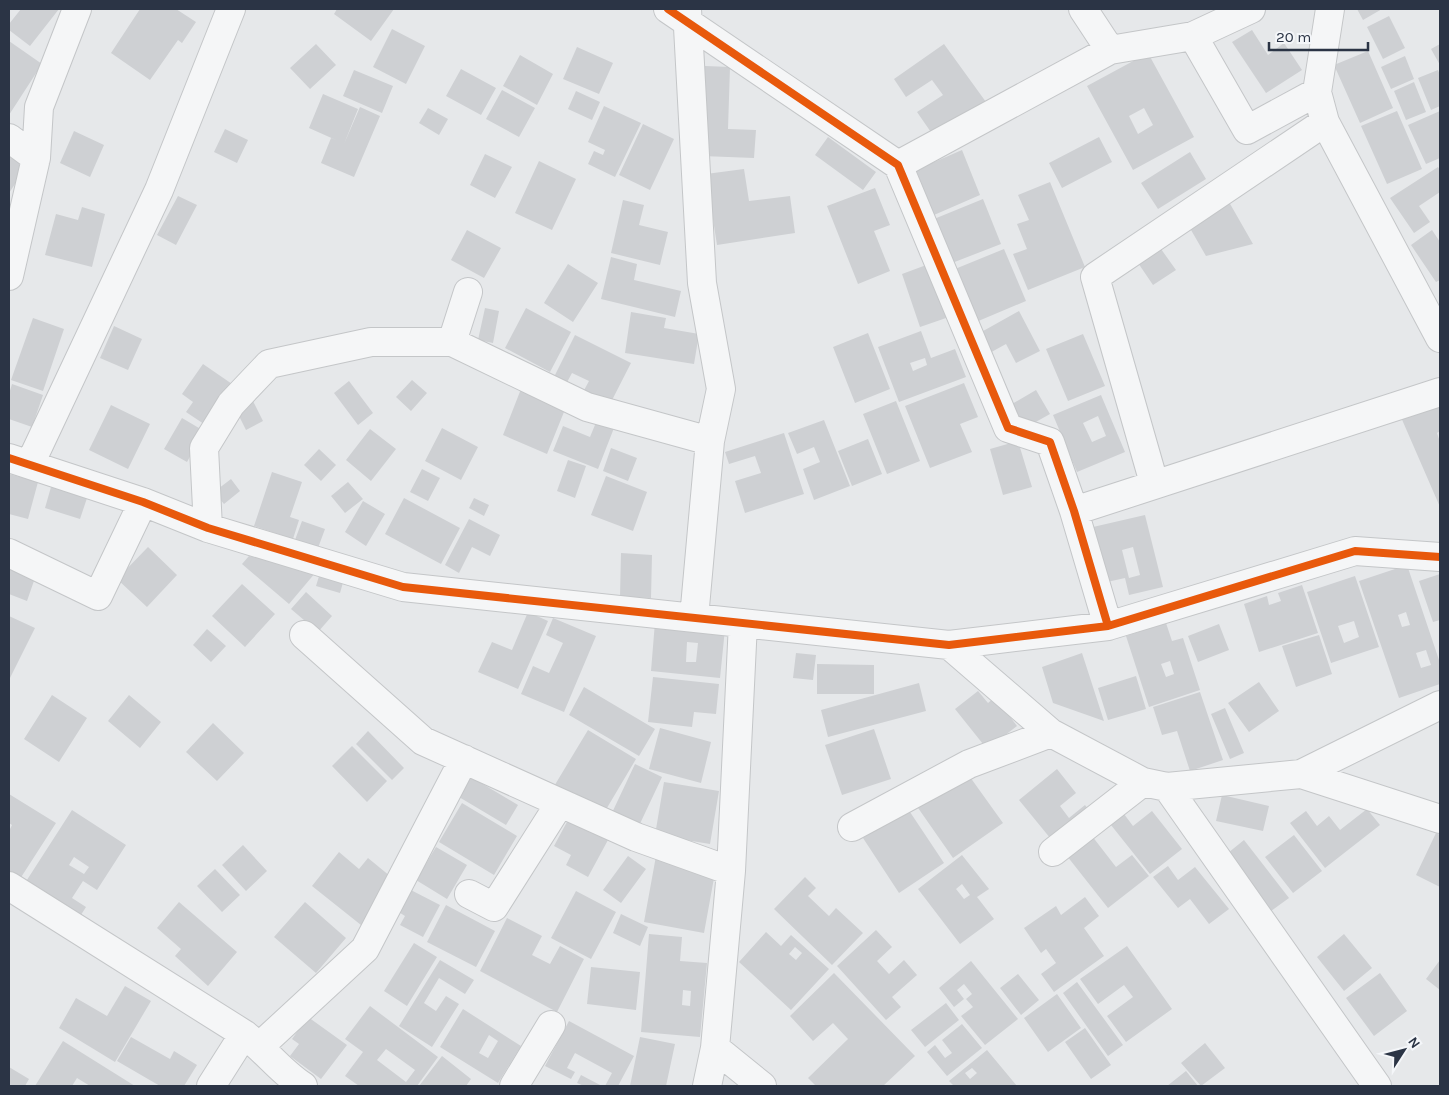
<svg xmlns="http://www.w3.org/2000/svg" width="1449" height="1095" font-family="Karla,sans-serif">
<style>
.building{fill:#ced0d3;fill-rule:evenodd}
.lines{fill:none;stroke-linecap:round;stroke-linejoin:round}
.street-casing{stroke:#c4c6c8;stroke-width:30}
.street{stroke:#f5f6f7;stroke-width:28}
.cycleway-casing{stroke:#f4f6f9;stroke-width:11}
.cycleway{stroke:#e8590c;stroke-width:8}
</style>
<rect width="100%" height="100%" fill="#e6e8ea"/>
<path class="building" d="M21,9H59L30,46L9,30V24Z
M140,9H176L196,22L182,43L178,40L150,80L111,53Z
M337,9H394L371,41L334,14Z
M1357,9H1382L1363,20Z
M1389,16L1405,48L1383,59L1367,27Z
M392,29L425,46L406,84L373,67Z
M1252,30L1268,55L1284,43L1302,70L1266,93L1232,42Z
M9,41L42,64L9,115Z
M316,44L336,65L310,89L290,68Z
M944,44L986,102L935,138L917,112L943,95L932,80L906,97L894,79Z
M1440,44V65L1431,49Z
M577,47L613,63L599,94L563,79Z
M1368,51L1393,108L1360,123L1334,65Z
M1148,53L1194,137L1133,170L1087,86ZM1144,108L1153,125L1138,134L1129,116Z
M520,55L553,74L537,105L503,86Z
M1405,56L1414,79L1391,89L1381,67Z
M705,66L730,67L728,129L756,130L754,158L702,156Z
M461,69L496,88L481,115L446,96Z
M354,70L393,86L382,113L343,96Z
M1438,70L1440,75V106L1431,110L1418,78Z
M1414,82L1426,112L1406,120L1394,91Z
M502,90L535,108L519,137L486,119Z
M576,91L600,102L592,120L568,109Z
M323,94L358,109L344,144L360,107L380,116L354,177L321,163L331,138L336,140L309,128Z
M604,106L641,123L615,177L588,164L594,151L603,155L605,150L588,142Z
M428,108L448,119L439,135L419,123Z
M1397,111L1422,169L1387,184L1361,126Z
M1440,111V158L1426,164L1408,125Z
M643,124L674,139L650,190L619,175Z
M225,129L248,140L237,163L214,152Z
M74,131L104,145L90,177L60,163Z
M828,137L876,172L863,190L815,155Z
M1099,137L1112,162L1062,188L1049,163Z
M962,150L980,195L934,215L916,170Z
M1190,152L1206,179L1158,209L1141,183Z
M9,154L27,166L9,193Z
M485,154L512,167L495,198L470,185Z
M539,161L576,179L552,230L515,213Z
M1438,167L1440,170V192L1419,206L1430,222L1414,233L1390,198Z
M744,169L749,201L790,196L795,233L717,245L706,174Z
M1050,182L1085,267L1028,290L1013,254L1027,249L1017,224L1029,220L1018,195Z
M875,188L890,225L874,231L890,271L858,284L827,206Z
M1225,195L1253,244L1206,256L1187,223Z
M178,196L197,205L176,245L157,235Z
M983,199L1001,244L952,263L934,219Z
M623,200L644,205L639,225L668,232L660,265L611,253Z
M82,207L105,214L92,267L45,255L56,214L78,220Z
M467,230L501,248L484,278L451,260Z
M1432,230L1440,242V280L1436,282L1411,245Z
M1156,242L1176,270L1153,285L1134,257Z
M1004,249L1026,301L976,322L955,269Z
M611,257L637,264L634,280L681,291L675,317L601,299Z
M568,264L598,283L573,322L544,303Z
M929,264L949,317L920,327L902,274Z
M485,308L499,311L493,343L478,340Z
M526,308L571,332L550,372L505,348Z
M1019,311L1040,351L1016,363L1006,344L986,355L976,335Z
M631,312L666,318L664,328L699,334L694,364L625,353Z
M33,318L64,329L43,391L11,380Z
M114,326L142,339L128,370L100,358Z
M921,331L931,358L955,349L966,377L899,402L878,347ZM925,358L927,365L913,371L910,363Z
M868,333L890,389L855,403L833,347Z
M1083,334L1105,386L1068,401L1046,349Z
M575,335L631,363L608,408L582,394L589,381L572,373L565,386L553,379Z
M203,364L235,386L207,426L186,412L193,402L182,394Z
M412,380L427,393L411,411L396,397Z
M349,381L373,413L358,425L334,393Z
M964,383L978,417L960,424L972,452L930,468L905,406Z
M12,384L43,395L32,427L9,419V394Z
M521,389L566,407L547,454L503,435Z
M1036,390L1050,414L1025,428L1012,404Z
M1101,395L1125,452L1077,472L1053,415ZM1098,416L1106,436L1092,442L1083,423Z
M251,397L263,421L246,430L234,406Z
M1440,398V431L1437,433L1440,442V507L1400,415Z
M896,401L920,461L887,474L863,414Z
M111,405L150,424L128,469L89,450Z
M182,418L204,431L187,462L164,449Z
M597,420L614,428L598,469L553,451L563,426L590,437Z
M824,420L850,486L814,500L803,469L820,462L814,447L797,454L788,433Z
M442,428L478,447L461,480L425,461Z
M370,429L396,449L371,481L346,460Z
M784,433L804,494L745,513L735,481L761,473L755,456L729,464L725,452Z
M868,439L882,474L852,486L838,451Z
M1018,441L1032,487L1003,495L990,449Z
M611,448L637,458L628,481L603,471Z
M319,449L336,465L321,481L304,465Z
M568,460L586,466L575,498L557,491Z
M422,469L440,478L428,501L410,492Z
M272,472L302,482L290,517L299,520L293,539L254,526Z
M9,474L38,482L28,519L9,514Z
M606,476L647,492L633,531L591,515Z
M231,479L240,491L224,504L214,492Z
M348,482L363,499L345,513L331,496Z
M51,487L87,498L80,519L45,508Z
M404,498L460,528L441,564L385,534Z
M474,498L489,505L484,516L469,508Z
M363,501L385,514L366,546L345,532Z
M1145,515L1163,587L1129,595L1125,578L1107,582L1093,527ZM1133,547L1140,575L1129,578L1122,550Z
M469,519L500,535L490,556L472,547L459,573L445,565Z
M302,521L325,529L318,548L295,540Z
M148,547L177,575L147,607L117,579Z
M621,553L652,555L651,598L620,597Z
M249,556L316,572L289,604L242,564Z
M9,565L36,575L27,601L9,594Z
M1407,565L1440,663V684L1399,698L1359,581ZM1406,612L1410,625L1402,627L1398,615ZM1426,650L1431,665L1421,668L1416,653Z
M320,573L344,579L340,593L316,586Z
M1440,574V620L1433,622L1419,581Z
M1355,576L1379,647L1331,663L1307,592ZM1354,621L1359,637L1344,643L1338,626Z
M242,584L275,614L245,647L212,616Z
M1302,585L1318,633L1259,652L1244,604L1267,596L1269,605L1281,601L1278,593Z
M306,592L332,616L318,632L291,609Z
M528,612L548,621L518,689L478,672L492,642L512,650Z
M9,616L35,628L9,680Z
M553,618L596,636L564,712L521,694L533,666L549,673L563,643L546,635Z
M655,622L725,629L720,678L651,671ZM687,642L698,643L696,662H686Z
M1166,623L1172,641L1183,638L1200,690L1149,707L1126,636ZM1170,661L1174,674L1166,677L1161,664Z
M1219,624L1229,650L1198,662L1188,636Z
M207,629L226,646L211,662L193,645Z
M1319,635L1332,674L1296,687L1282,646Z
M796,653L816,655L813,680L793,678Z
M1082,653L1104,721L1053,703L1042,667Z
M817,664L874,665V694H817Z
M1136,676L1146,709L1108,720L1098,688Z
M653,677L719,684L716,714L694,712L692,727L648,722Z
M1259,682L1279,711L1249,732L1228,703Z
M919,683L926,711L828,737L821,710Z
M584,687L655,729L639,756L569,715Z
M978,691L988,703L995,697L1017,726L987,749L955,709Z
M1200,692L1223,760L1190,771L1177,731L1162,735L1153,707Z
M52,695L87,718L59,762L24,739Z
M129,695L161,722L140,748L108,721Z
M1225,708L1244,753L1230,759L1211,714Z
M213,723L244,753L217,781L186,752Z
M660,728L711,742L701,783L649,769Z
M874,729L891,779L842,795L825,745Z
M588,730L636,759L601,818L553,788Z
M368,731L404,768L392,780L356,744Z
M352,746L387,781L367,802L332,766Z
M635,764L662,777L637,830L610,817Z
M1057,769L1076,793L1060,806L1069,818L1085,805L1092,814L1055,844L1019,800Z
M965,770L1003,823L953,858L916,805Z
M471,777L518,805L506,825L459,797Z
M664,782L719,791L710,844L655,835Z
M9,794L56,823L18,882L9,876V831L12,825L9,823Z
M1222,795L1269,806L1263,831L1216,821Z
M462,803L517,836L494,875L439,842Z
M908,809L944,863L899,893L863,838Z
M1367,809L1380,825L1325,868L1290,823L1306,811L1317,826L1329,816L1340,830Z
M72,810L126,845L97,890L83,881L72,898L86,907L79,918L25,883ZM74,857L89,867L84,874L69,865Z
M1152,811L1182,849L1150,874L1111,825L1124,814L1133,826Z
M568,820L608,840L588,877L566,865L571,855L554,846Z
M1436,833L1440,835V887L1416,875Z
M1294,835L1322,871L1293,893L1265,857Z
M1092,836L1116,867L1132,855L1149,876L1108,908L1067,856Z
M1244,840L1289,898L1267,914L1223,857Z
M243,845L267,871L246,891L222,865Z
M436,847L467,865L447,899L416,880Z
M339,852L359,869L368,858L396,881L361,925L312,886Z
M962,855L989,889L977,897L994,919L960,944L918,889ZM962,884L970,895L964,899L956,889Z
M628,856L646,869L621,903L603,890Z
M656,856L716,867L704,933L644,922Z
M1168,866L1178,880L1195,867L1229,909L1209,924L1190,899L1178,908L1153,877Z
M215,869L240,895L222,912L197,886Z
M805,877L816,888L808,896L829,916L836,908L863,933L832,965L774,909Z
M405,887L440,905L423,937L400,925L405,916L394,909Z
M576,891L616,912L591,959L551,938Z
M1085,897L1099,916L1084,928L1104,956L1054,992L1041,974L1056,963L1046,949L1041,953L1024,928L1056,906L1061,915Z
M179,902L237,952L208,986L175,956L181,949L157,928Z
M305,902L346,938L316,973L274,937Z
M446,905L495,931L476,967L427,942Z
M621,914L648,927L640,946L613,933Z
M507,918L542,936L532,955L550,964L560,946L584,959L557,1012L480,971Z
M876,930L892,947L877,961L889,974L904,960L917,975L892,997L901,1007L886,1020L837,966Z
M766,932L781,946L791,935L829,969L791,1010L739,962ZM795,947L802,953L796,960L789,954Z
M649,934L682,937L680,961L707,963L700,1037L641,1032ZM683,990L691,991L690,1006L682,1005Z
M1344,934L1372,968L1344,991L1317,957Z
M414,943L437,957L407,1006L384,991Z
M1127,946L1172,1009L1126,1042L1107,1016L1133,997L1124,985L1098,1004L1080,979Z
M440,960L474,980L465,994L439,978L424,1003L436,1011L446,996L459,1004L432,1047L399,1026Z
M1440,960V990L1426,979Z
M971,961L1018,1019L985,1045L961,1016L973,1007L966,999L972,994L964,984L957,990L964,999L954,1007L939,988Z
M591,967L640,972L636,1010L587,1004Z
M834,973L915,1056L883,1086H816L808,1078L848,1039L833,1023L813,1041L790,1016Z
M1380,973L1407,1011L1374,1036L1346,998Z
M1018,974L1039,1000L1021,1015L1000,988Z
M1077,982L1123,1045L1108,1056L1063,993Z
M125,986L151,1001L115,1062L59,1028L76,998L107,1016Z
M1057,994L1081,1028L1048,1052L1024,1018Z
M946,1003L959,1020L925,1047L911,1030Z
M370,1006L438,1057L417,1086H359L345,1076L363,1052L345,1039ZM386,1049L415,1070L406,1082L377,1060Z
M463,1009L521,1046L498,1083L440,1047ZM489,1035L498,1041L488,1058L479,1053Z
M308,1017L347,1045L321,1079L290,1056L299,1044L292,1039Z
M569,1021L634,1056L618,1086H605L612,1073L575,1053L567,1068L575,1072L571,1079L545,1066Z
M962,1024L982,1048L947,1076L927,1052L935,1045L945,1058L952,1053L942,1040Z
M1085,1028L1111,1065L1091,1079L1065,1042Z
M131,1037L170,1059L174,1051L197,1065L184,1086H160L117,1061Z
M640,1037L675,1044L666,1086H630Z
M63,1041L135,1086H90L77,1078L72,1086H35Z
M1205,1043L1225,1068L1201,1086L1181,1063Z
M987,1050L1017,1086H954L949,1081ZM972,1068L977,1073L970,1079L965,1073Z
M442,1056L471,1079L466,1086H419Z
M9,1067L29,1079L25,1086H9Z
M1186,1071L1198,1086H1167Z
M581,1075L602,1086H584L577,1083Z"/>
<g class="lines">
<g class="street-casing">
<path id="street" d="M668,9L898,165L1008,428L1050,442L1074,511L1108,626
M687,9L702,283L721,389L710,441L694,618
M1083,9L1110,50
M1193,36L1247,130L1317,92L1325,122L1440,338
M1317,92L1330,9
M9,138L36,158
M898,165L1110,50L1193,36L1251,9
M9,276L36,158L39,107L77,9
M468,292L452,342L587,407L710,441
M9,458L143,502L208,528L403,587L949,645L1108,626L1355,551L1440,557
M30,464L159,190L231,9
M1154,483L1095,277L1325,122
M1074,511L1440,392
M208,528L204,448L231,404L269,364L371,342H452
M9,553L98,596L143,502
M304,635L423,741L636,837L731,871
M949,645L1051,733L1143,782L1167,787L1301,774L1440,819
M1301,774L1440,705
M1167,787L1377,1086
M852,827L969,764L1051,733
M1053,852L1143,782
M9,886L244,1034C265,1050 281,1072 303,1086
M469,894L494,907L560,803
M260,1046L365,949L464,759
M715,1048L762,1086
M211,1086L244,1034
M514,1086L551,1025
M707,1086L715,1048L731,871L743,623"/>
</g>
<use href="#street" class="street"/>
<g class="cycleway-casing">
<path id="cycleway" d="M668,9L898,165L1008,428L1050,442L1074,511L1108,626
M9,458L143,502L208,528L403,587L949,645L1108,626L1355,551L1440,557"/>
</g>
<use href="#cycleway" class="cycleway"/>
</g>
<rect width="1449" height="1095" fill="none" stroke="#2b3445" stroke-width="20"/>
<g transform="translate(1404 1050) rotate(54)" stroke="#f4f6f9" stroke-width="4" paint-order="stroke">
<path d="M0-4L9 19L0 12L-9 19Z" fill="#2b3445"/>
<text y="-8" font-size="14" font-weight="bold" text-anchor="middle" fill="#2b3445">N</text>
</g>
<path d="M1269 42v8h99v-8" fill="none" stroke="#2b3445" stroke-width="2.5"/>
<text x="1276" y="42" font-size="15" fill="#2b3445" stroke="#f4f6f9" stroke-width="4" paint-order="stroke">20 m</text>
</svg>
